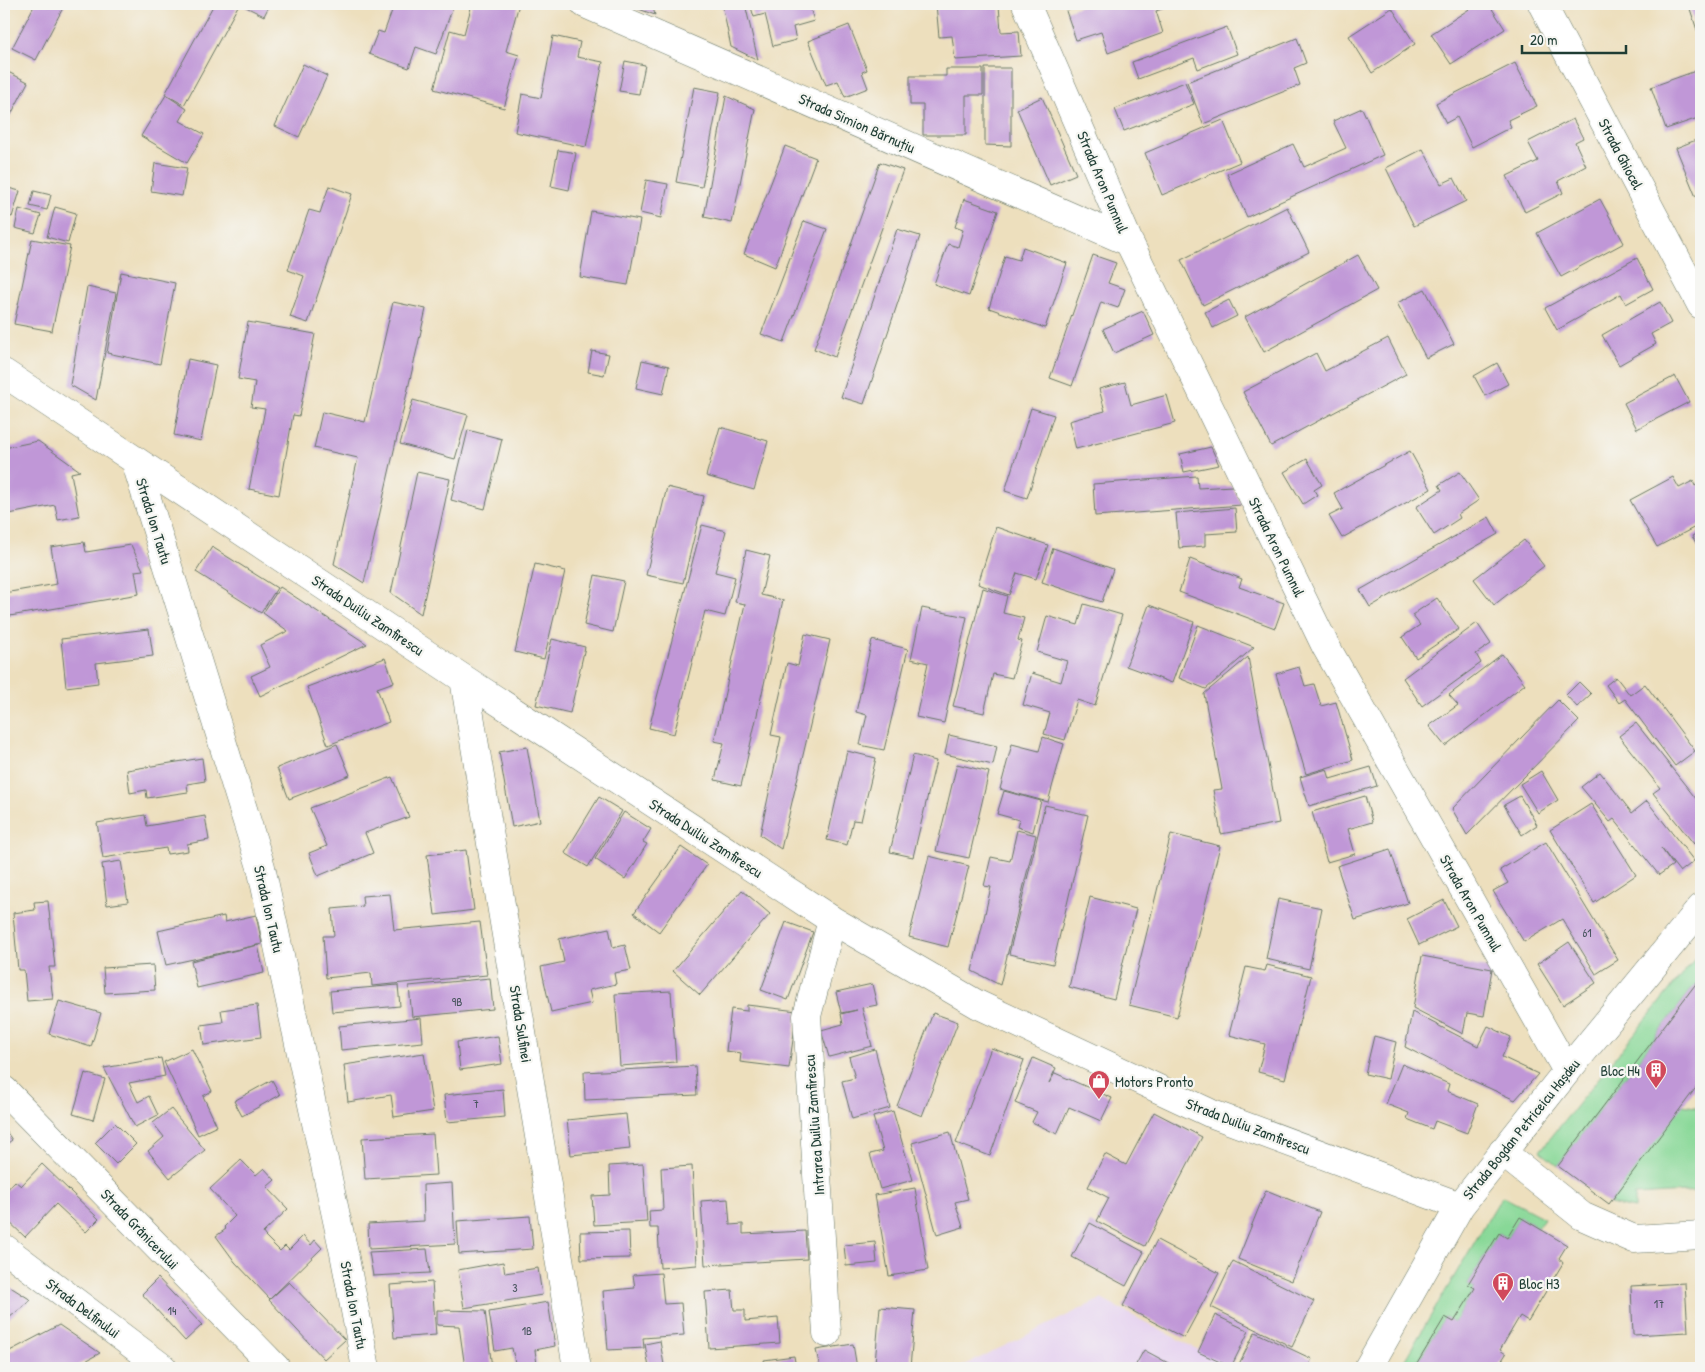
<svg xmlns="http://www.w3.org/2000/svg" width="1705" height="1372" font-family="'Patrick Hand',sans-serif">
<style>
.built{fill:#e6d3f0}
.green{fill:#88d897;stroke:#548a66}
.building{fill:#c097d7}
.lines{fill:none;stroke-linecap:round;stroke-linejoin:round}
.minor-casing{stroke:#677664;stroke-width:29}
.minor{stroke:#fff;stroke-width:28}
.labels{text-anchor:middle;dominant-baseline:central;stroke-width:4.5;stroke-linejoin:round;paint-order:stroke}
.number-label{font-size:12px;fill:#47545d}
.street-label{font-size:15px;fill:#1f3d34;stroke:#f6f6f2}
.poi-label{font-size:15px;fill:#1f3d34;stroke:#f6f6f2;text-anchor:start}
</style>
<rect width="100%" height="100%" fill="#f6f6f2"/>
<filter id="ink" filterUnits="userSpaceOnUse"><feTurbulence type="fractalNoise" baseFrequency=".02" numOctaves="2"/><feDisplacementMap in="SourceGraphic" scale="10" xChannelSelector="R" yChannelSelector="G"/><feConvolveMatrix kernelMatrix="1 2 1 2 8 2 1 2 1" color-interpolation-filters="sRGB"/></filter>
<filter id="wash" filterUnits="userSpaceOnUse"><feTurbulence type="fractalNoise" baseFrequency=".0096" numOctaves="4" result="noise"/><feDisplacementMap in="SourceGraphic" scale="20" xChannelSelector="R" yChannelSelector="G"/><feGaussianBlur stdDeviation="1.12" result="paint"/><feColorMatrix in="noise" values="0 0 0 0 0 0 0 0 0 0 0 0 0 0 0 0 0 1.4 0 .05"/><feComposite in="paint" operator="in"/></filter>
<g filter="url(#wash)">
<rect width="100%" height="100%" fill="#eddfbd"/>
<path class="built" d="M1101,1299L1233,1368H959Z"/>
<path class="green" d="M1701,951V977L1558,1166L1540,1151Z
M1682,1105L1701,1108V1191L1635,1195V1209L1609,1204Z
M1502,1196L1544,1218L1538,1228L1520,1217L1507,1238L1499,1233L1468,1284L1475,1288L1454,1322L1445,1317L1415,1367L1404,1361Z"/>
<g id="blocks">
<path class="building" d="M35,4H65L36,60L12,48Z
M214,4H234L238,6L184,105L165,94Z
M240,4H270L264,16Z
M404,4H454L436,54L416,47L409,68L369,54L378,31L384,33L394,5L402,8Z
M472,4H519L506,51L519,55L504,108L434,89L450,30L464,34Z
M625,4H652L655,15Z
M722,4H745L758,60L731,47Z
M750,4H809L814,21L793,27L796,40L773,46L765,14L754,17Z
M936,4H968L969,7L999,5L1001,32L1019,31L1021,56L955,60L952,36L939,37Z
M1086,4H1176L1156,11L1163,33L1108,53L1101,32L1076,40L1066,11Z
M1477,4H1489L1505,29L1451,64L1431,34Z
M1696,4H1701V42L1689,6Z
M1392,8L1415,44L1372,73L1349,36Z
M849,25L867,70L862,72L868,88L845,97L838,81L826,85L808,41Z
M1227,27L1237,54L1198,69L1194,58L1138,79L1132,62Z
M553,36L580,42L577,57L603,62L586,147L515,132L522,94L541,98Z
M1297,38L1306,63L1294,68L1300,85L1203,124L1187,82Z
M625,61L645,65L639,94L619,91Z
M1515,63L1537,106L1508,120L1511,127L1472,147L1457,117L1446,123L1436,103Z
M303,64L327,76L299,137L275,126Z
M985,68H1011V146L985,145Z
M946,69H983V95H966V135H923V105H910V76H946Z
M1701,69V117L1666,129L1651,87Z
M4,70L28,82L4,128Z
M1185,82L1194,104L1124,131L1115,109Z
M694,87L720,92L702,187L676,182Z
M166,95L187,109L180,121L204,134L187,163L141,136Z
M726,96L755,109L732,223L704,217Z
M1042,97L1076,174L1050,185L1017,109Z
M1362,108L1383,155L1247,217L1227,174L1293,144L1304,167L1346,148L1333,121Z
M1573,119L1583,138L1575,142L1586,166L1558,181L1563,193L1525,212L1507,176L1538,161L1528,142Z
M1223,120L1240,162L1162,195L1145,153Z
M1701,138V195L1696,197L1676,148Z
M785,146L816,158L775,267L744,254Z
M1423,149L1441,184L1454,178L1466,201L1414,226L1386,168Z
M558,150L576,153L569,190L551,186Z
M880,162L903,170L835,357L814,349Z
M155,163L187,168L182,196L151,191Z
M646,180L668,184L661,218L640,213Z
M329,186L352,194L308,323L290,317L304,276L288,270L309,210L320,213Z
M4,187L20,191L12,217L4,214Z
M34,191L51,195L47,210L30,206Z
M964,199L998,211L969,296L934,284L948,244L958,247L963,230L955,227Z
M1600,199L1624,243L1561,277L1537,233Z
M55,207L76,213L68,243L47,237Z
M1287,207L1309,252L1203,305L1181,260Z
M19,209L41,215L35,233L15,228Z
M591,211L640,220L628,285L580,277Z
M804,221L827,229L784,342L761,334Z
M897,229L920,236L864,404L841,397Z
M4,231L9,233L4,251Z
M32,239L70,246L52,331L14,324Z
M1023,247L1067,263L1045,328L989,308L1005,256L1019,260Z
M1093,255L1116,263L1108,283L1125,289L1118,308L1101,302L1072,386L1050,378Z
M1358,255L1377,290L1264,352L1245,317Z
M1637,258L1653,289L1626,304L1621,294L1557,330L1545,308Z
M121,272L175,283L160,364L107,353Z
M87,287L116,293L96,400L70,385Z
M1425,289L1454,344L1426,358L1397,303Z
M1229,300L1237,316L1213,328L1205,312Z
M393,302L426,309L364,583L334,564L358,458L314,448L322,412L365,422Z
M1660,302L1671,323L1651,334L1656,344L1619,365L1602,335Z
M1143,311L1154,335L1114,353L1103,329Z
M248,322L315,334L299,416L293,415L279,495L249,489L265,409L251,407L255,382L238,379Z
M1388,338L1406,374L1271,446L1243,392L1316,353L1325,371Z
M592,351L609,354L604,375L588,372Z
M188,359L216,365L201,441L174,435Z
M642,360L669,366L663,394L636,388Z
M1497,363L1508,384L1485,396L1474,376Z
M1675,376L1689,402L1637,429L1624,403Z
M1125,382L1131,405L1167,395L1175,423L1076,449L1069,421L1105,411L1099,389Z
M413,400L468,415L455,459L400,444Z
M1031,408L1054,415L1027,498L1005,491Z
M720,427L768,441L754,490L706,476Z
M468,430L502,439L485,509L451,500Z
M38,441L80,471L71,473L79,516L58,520L55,505L4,515V448Z
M1211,447L1219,465L1184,472L1180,454Z
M1410,451L1431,489L1342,538L1329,516L1343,509L1334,493Z
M1307,459L1322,485L1314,490L1317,495L1303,504L1284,472Z
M417,472L450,479L421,614L391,593Z
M1460,472L1479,500L1458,514L1460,518L1434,535L1416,507L1442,490L1439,485Z
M1197,476L1198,488L1232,486L1242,505L1095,516L1093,484Z
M1673,477L1679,488L1693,481L1695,486L1701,482V524L1657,547L1630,500Z
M667,487L704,496L683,583L646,575Z
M1235,508L1237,532L1205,534V546L1179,548L1176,513Z
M1489,517L1498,534L1370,607L1360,590Z
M702,525L726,531L715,572L735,577L725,616L705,611L674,734L649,728Z
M996,527L1048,545L1036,579L1017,573L1009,595L978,584Z
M1701,531V552L1692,536Z
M1524,540L1544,566L1494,605L1474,579Z
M84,542L86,552L131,545L143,570L135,571L139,594L4,617V593L57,584L51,547Z
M212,547L277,588L261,613L196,572Z
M1053,548L1113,569L1102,602L1042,582Z
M746,550L770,556L761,595L783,600L741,786L715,780L724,743L714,741L745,604L735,602Z
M1190,559L1242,579L1239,587L1284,603L1275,628L1179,592Z
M535,564L565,571L544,659L515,652Z
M595,575L624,581L613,632L584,625Z
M280,587L367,644L260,696L251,676L270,667L260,645L288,631L263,613Z
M983,588L1007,596L1003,613L1024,618L1018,640L1022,641L1012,678L993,674L984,713L953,706Z
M1437,598L1459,629L1416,658L1402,637L1420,625L1412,615Z
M1084,604L1122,615L1095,706L1077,700L1065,740L1044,734L1050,713L1023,705L1032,673L1061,682L1067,661L1037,652L1047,616L1078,625Z
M1149,605L1194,622L1172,683L1126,666Z
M922,608L967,617L944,723L916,717L928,663L911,659Z
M1477,623L1491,644L1476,654L1481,663L1422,706L1403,678Z
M1198,625L1254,647L1206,689L1179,678Z
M149,629L153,656L96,663L98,683L66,687L61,639Z
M805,634L830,640L781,849L760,835L781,737L771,735L787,663L798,666Z
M552,639L585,647L570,713L536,705Z
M872,640L908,649L884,750L860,745L867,715L856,712Z
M1502,654L1525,684L1445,746L1429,726L1458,705L1449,695Z
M1248,657L1279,823L1221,834L1213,790L1222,789L1204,694Z
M385,658L394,682L377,688L389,722L328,745L307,687Z
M1299,667L1305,686L1314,684L1321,706L1336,702L1353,760L1306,774L1276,674Z
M1616,677L1630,695L1645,684L1695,751L1675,766L1625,699L1619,703L1606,685Z
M1579,682L1591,694L1577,707L1566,695Z
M1558,700L1579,721L1467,835L1452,809Z
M1636,723L1701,805V838L1694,844L1653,793L1660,788L1619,736Z
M949,735L997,746L993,765L945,754Z
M1043,737L1064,744L1048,802L1000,789L1012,744L1039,751Z
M337,744L350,775L289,799L277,768Z
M527,747L540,821L512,827L499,752Z
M847,751L876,758L861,821L853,820L847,845L827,840Z
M913,755L936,761L913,857L890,852Z
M202,758L205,781L187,784L188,792L147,798L146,790L130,793L127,770Z
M957,764L989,772L969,858L936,851Z
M1371,767L1377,786L1309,806L1300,777L1327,769L1330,779Z
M1541,771L1558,800L1538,813L1520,784Z
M1600,772L1632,813L1647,801L1694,861L1680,872L1661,848L1673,865L1659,875L1614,819L1610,822L1581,787Z
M392,777L409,817L365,833L373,853L318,876L309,853L327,846L310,808Z
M1004,791L1041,801L1033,832L1017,827L1019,820L997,814Z
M1365,796L1372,822L1348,829L1355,854L1327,862L1312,812Z
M1520,796L1537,825L1522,835L1504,805Z
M599,797L622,811L588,867L565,853Z
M1591,804L1636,875L1594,903L1550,830Z
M1045,805L1088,815L1053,964L1009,954Z
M624,812L651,829L643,842L647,844L625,879L595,859Z
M145,815L147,826L205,816L209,840L187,844L188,851L167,854L166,848L103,858L97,823Z
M1017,830L1036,835L1000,985L972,971L991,887L984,886L991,857L1010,861Z
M1171,834L1220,846L1177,1017L1129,1005Z
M1546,842L1618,960L1596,974L1562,919L1524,942L1493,891L1508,883L1500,870Z
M681,847L707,865L659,932L634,913Z
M1390,849L1408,903L1355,920L1337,866Z
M466,850L474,910L435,915L427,855Z
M929,856L969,866L948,947L909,937Z
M121,861L128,902L107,905L102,864Z
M742,890L770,914L700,995L673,971Z
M390,894L394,930L480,922L487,975L372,986L371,973L326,978L323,936H334L332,909L363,906L362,896Z
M1090,897L1136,909L1114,999L1069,987Z
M1278,899L1322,908L1309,969L1266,959Z
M1444,900L1457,926L1419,945L1407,919Z
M48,901L55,967H49L53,999L27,1001L24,970H18L13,913L35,910L34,902Z
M256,915L262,944L166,965L158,931L224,916L225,922Z
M786,922L813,932L788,1000L761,990Z
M609,928L613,948L625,945L631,970L614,973L616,984L589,990L592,1003L551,1012L541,967L564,962L559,939Z
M1569,942L1596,983L1563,1005L1537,964Z
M258,945L264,973L197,988L191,961Z
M1422,956L1492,969L1484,1016L1467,1013L1463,1034L1413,1008Z
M153,965L155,990L105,993L103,968Z
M1267,965L1311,976L1285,1079L1258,1072L1265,1044L1229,1035L1246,967L1265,971Z
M1701,977V1081L1609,1204L1558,1166Z
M490,978L493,1009L412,1017L409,986Z
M872,984L877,1005L862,1008L872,1046L829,1057L821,1030L843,1024L841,1014L857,1010L841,1013L836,992Z
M398,985L400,1006L332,1012L330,991Z
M671,991L676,1062L620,1066L615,994Z
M59,1001L101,1013L91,1047L49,1034Z
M257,1005L261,1037L204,1045L201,1025L223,1022L221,1010Z
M747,1005L797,1011L789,1068L740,1062L741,1053L726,1051L731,1009L747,1011Z
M1412,1012L1478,1046L1488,1026L1511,1037L1502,1057L1538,1074L1515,1100L1452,1071L1405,1047Z
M933,1013L958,1022L922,1116L897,1106Z
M421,1018L423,1042L341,1050L339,1026Z
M498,1036L502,1064L460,1070L457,1042Z
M1374,1036L1396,1042L1388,1079L1365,1074Z
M991,1048L1024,1060L990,1156L956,1143Z
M192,1049L212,1091L203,1096L217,1126L198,1135L164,1062Z
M875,1049L890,1108L852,1119L842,1081L855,1078L849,1057Z
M424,1053L433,1111L394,1117L391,1095L348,1102L344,1065Z
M161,1058L165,1076L129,1083L138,1102L149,1096L158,1115L135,1127L104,1068Z
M1033,1058L1056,1068L1049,1083L1055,1073L1112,1098L1101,1121L1069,1107L1057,1134L1032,1122L1037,1112L1015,1103Z
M1402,1064L1449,1084L1447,1091L1478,1104L1467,1133L1435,1121L1432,1129L1407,1119L1409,1113L1386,1104Z
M695,1066L697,1095L585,1100L584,1072Z
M85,1073L105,1079L93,1120L73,1114Z
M272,1080L280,1095L242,1116L234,1101Z
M503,1089L505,1117L447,1122L444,1095Z
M171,1109L205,1150L170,1178L148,1151L164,1137L153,1123Z
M893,1111L913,1180L880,1189L870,1154L883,1151L873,1117Z
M1154,1112L1202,1137L1145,1246L1097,1221L1109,1198L1088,1187L1105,1154L1126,1165Z
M626,1114L630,1149L571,1155L567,1120Z
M115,1123L136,1144L116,1164L95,1143Z
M4,1128L12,1140L4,1146Z
M950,1132L968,1199L955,1202L963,1227L937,1235L912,1143Z
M433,1134L436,1175L365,1179L362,1138Z
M241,1160L256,1175L264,1168L275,1180L267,1187L288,1209L263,1233L265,1236L280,1251L285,1246L289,1250L303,1236L311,1245L315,1240L322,1248L270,1299L235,1262L216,1236L226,1229L224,1227L235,1216L210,1189Z
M42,1164L99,1219L86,1232L56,1204L25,1237L4,1217V1193L15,1181L21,1186Z
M643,1164L647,1222L594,1225L592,1196L610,1195L609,1166Z
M692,1166L697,1265L660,1268L658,1228H650L649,1211L663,1210L661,1168Z
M452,1183L455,1244L369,1249L368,1224L424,1221L423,1185Z
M915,1188L928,1270L889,1276L875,1195Z
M1266,1190L1320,1212L1292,1281L1238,1259Z
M728,1199L730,1225L743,1224V1234L805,1231L807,1259L705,1265L701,1201Z
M530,1216L533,1249L459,1254L457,1221Z
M1520,1217L1567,1245L1559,1258L1563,1263L1528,1321L1520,1316L1500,1350L1506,1354L1497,1368H1418L1415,1367L1445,1317L1454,1322L1475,1288L1468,1284L1499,1233L1507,1238Z
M1090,1223L1144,1252L1126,1286L1072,1257Z
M629,1231L630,1258L581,1259L580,1232Z
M1157,1240L1219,1273L1184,1338L1123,1306Z
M875,1242L877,1263L846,1266L844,1245Z
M427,1249L430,1273L373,1276L369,1252Z
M1233,1261L1314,1301L1292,1347L1211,1307Z
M503,1262L505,1273L538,1268L542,1295L464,1308L458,1270Z
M661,1273L664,1304L681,1303L684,1335L643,1338L644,1348L608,1350L603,1291L635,1288L633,1275Z
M158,1278L202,1325L185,1341L142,1294Z
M289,1282L345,1340L324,1359L269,1300Z
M432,1282L436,1335L394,1338L390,1285Z
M4,1283L31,1300L4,1322Z
M1685,1283L1688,1332L1633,1335L1631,1286Z
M732,1290L734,1310H745V1321L778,1318L780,1343L709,1348L705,1292Z
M548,1302L555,1346L535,1350L537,1364L516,1368L512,1348L495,1351L489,1312Z
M880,1307L915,1310L910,1368H887L888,1364L875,1363Z
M437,1310L485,1311L492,1368H465L459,1326L437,1325Z
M1215,1315L1249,1331L1231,1367L1198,1352Z
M59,1325L100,1353L73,1368H4V1354Z
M1255,1332L1312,1359L1307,1368H1237Z
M660,1341L664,1365L649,1368L645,1344Z
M853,1344L857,1368H820L816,1350Z
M1144,1350L1170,1364L1168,1368H1134Z
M794,1356L796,1368H766L764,1360Z
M550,1365V1368H538V1367Z
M711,1365V1368H692V1367Z"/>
</g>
</g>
<g filter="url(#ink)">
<use href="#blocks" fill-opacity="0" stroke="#677664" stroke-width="1"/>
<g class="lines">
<g class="minor-casing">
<path id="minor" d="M585,4L1129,242
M1026,4L1129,242L1325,645L1567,1071
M1542,4L1701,305
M4,373L464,679L832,920L977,1004L1210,1113L1460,1206
M135,460L261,867L344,1253L366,1368
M464,679L577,1368
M4,1090L276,1368
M1502,1152L1582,1216L1634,1239L1701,1235
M4,1248L163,1368
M827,1333L807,1016L832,920
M1368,1368L1460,1206L1567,1071L1701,908"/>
</g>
<use href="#minor" class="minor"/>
</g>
</g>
<defs>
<g id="building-pin" transform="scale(1.125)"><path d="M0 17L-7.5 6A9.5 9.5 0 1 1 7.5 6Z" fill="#d1495b" stroke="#f6f6f2"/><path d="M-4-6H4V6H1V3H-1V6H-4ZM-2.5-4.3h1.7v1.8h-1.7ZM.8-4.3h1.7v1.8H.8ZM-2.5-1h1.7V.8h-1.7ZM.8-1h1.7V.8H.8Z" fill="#fff"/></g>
<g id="shop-pin" transform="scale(1.125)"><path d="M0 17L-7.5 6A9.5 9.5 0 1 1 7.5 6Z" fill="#d1495b" stroke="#f6f6f2"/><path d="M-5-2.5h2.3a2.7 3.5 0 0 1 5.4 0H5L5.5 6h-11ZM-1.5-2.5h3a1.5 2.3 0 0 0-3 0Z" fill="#fff"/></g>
</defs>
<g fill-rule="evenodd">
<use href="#building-pin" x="1656" y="1070"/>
<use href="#shop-pin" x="1099" y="1081"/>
<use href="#building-pin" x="1503" y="1283"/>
</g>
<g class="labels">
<g class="number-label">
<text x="1587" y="932">61</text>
<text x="457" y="1001">9B</text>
<text x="476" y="1103">7</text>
<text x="515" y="1287">3</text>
<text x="1659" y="1303">17</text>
<text x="172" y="1310">14</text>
<text x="527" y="1330">1B</text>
</g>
<g class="street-label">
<text transform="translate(857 123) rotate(24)">Strada Simion Bărnuțiu</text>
<text transform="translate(1621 154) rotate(62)">Strada Ghiocel</text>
<text transform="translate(1103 182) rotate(67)">Strada Aron Pumnul</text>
<text transform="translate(154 521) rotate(73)">Strada Ion Tautu</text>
<text transform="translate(1277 547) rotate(64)">Strada Aron Pumnul</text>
<text transform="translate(368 615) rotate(34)">Strada Duiliu Zamfirescu</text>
<text transform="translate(706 838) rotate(33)">Strada Duiliu Zamfirescu</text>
<text transform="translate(1471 903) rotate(60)">Strada Aron Pumnul</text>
<text transform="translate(269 909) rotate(77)">Strada Ion Tautu</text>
<text transform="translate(521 1024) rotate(81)">Strada Sulfinei</text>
<text transform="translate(814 1125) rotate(-94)">Intrarea Duiliu Zamfirescu</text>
<text transform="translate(1248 1126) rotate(21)">Strada Duiliu Zamfirescu</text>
<text transform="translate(1521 1129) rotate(-51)">Strada Bogdan Petriceicu Hașdeu</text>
<text transform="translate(140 1229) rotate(46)">Strada Grănicerului</text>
<text transform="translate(354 1305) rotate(79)">Strada Ion Tautu</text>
<text transform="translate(83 1308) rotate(37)">Strada Delfinului</text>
</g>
<g class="poi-label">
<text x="1640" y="1070" text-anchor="end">Bloc H4</text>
<text x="1115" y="1081">Motors Pronto</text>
<text x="1519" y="1283">Bloc H3</text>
</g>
</g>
<rect width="1705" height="1372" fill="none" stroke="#f6f6f2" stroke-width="20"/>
<path d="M1522 45v8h104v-8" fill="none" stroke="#1f3d34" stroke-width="2.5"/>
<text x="1530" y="45" font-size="15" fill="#1f3d34" stroke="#f6f6f2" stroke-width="4" paint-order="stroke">20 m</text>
</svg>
